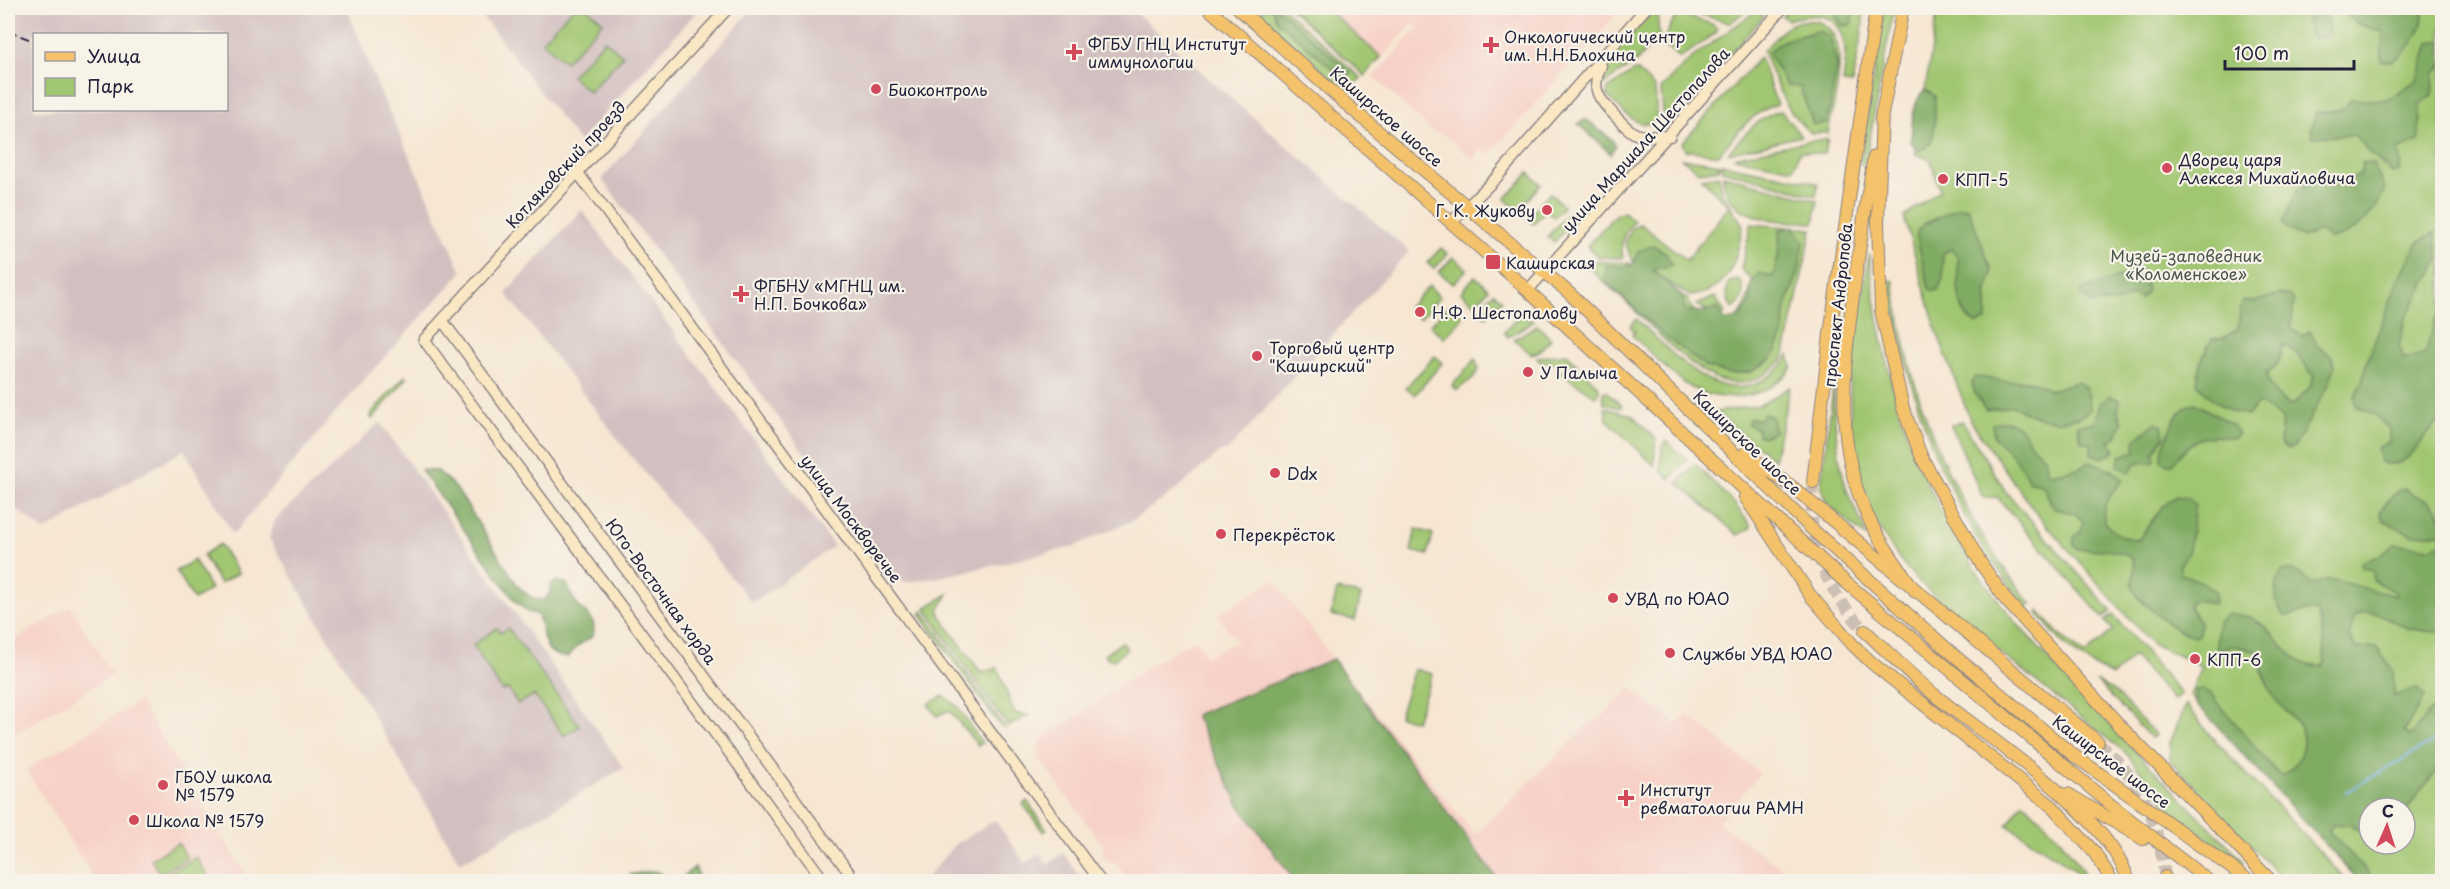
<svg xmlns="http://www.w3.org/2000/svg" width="2450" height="889" font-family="'Playpen Sans',sans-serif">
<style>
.built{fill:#f7d1c7}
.industrial{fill:#d2bfc0;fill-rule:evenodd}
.green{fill:#a1c671;stroke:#627456;stroke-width:1.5;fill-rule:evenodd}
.forest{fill:#80ab63;stroke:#51664f;stroke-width:1.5;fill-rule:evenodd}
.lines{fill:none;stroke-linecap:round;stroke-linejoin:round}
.stream{stroke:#84b7f2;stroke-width:2}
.primary-tunnel{stroke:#ccbfb4;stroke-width:12;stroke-dasharray:12 6;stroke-linecap:butt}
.secondary-casing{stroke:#8c8486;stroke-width:13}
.primary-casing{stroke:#8c8486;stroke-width:14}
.secondary{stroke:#fae7c3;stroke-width:10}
.primary{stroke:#f3c26a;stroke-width:12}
.rail{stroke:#22223b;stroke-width:2;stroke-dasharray:9 4.5;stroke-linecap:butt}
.poi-dot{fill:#d1495b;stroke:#f7f3e8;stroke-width:2}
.labels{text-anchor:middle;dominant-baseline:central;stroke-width:4.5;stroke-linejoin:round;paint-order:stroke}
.poi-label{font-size:16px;fill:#22223b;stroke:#f7f3e8;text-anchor:start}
.street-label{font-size:16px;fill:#22223b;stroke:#f7f3e8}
.park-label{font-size:16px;fill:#48534b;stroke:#f7f3e8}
</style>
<rect width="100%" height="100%" fill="#f7f3e8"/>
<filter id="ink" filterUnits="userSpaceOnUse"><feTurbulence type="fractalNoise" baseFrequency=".0167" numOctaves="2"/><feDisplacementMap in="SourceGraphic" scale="12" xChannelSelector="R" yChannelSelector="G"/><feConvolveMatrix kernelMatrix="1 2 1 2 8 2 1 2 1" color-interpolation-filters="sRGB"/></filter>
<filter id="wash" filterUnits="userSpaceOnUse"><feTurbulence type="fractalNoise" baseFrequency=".008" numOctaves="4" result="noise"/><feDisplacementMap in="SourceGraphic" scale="24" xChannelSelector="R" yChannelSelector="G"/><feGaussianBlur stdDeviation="1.35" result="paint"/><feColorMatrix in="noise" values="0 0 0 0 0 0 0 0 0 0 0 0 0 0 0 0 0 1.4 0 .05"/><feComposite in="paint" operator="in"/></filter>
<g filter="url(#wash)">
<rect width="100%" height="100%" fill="#f6e6d2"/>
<path class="built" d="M1290,8H1613L1614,17L1500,143L1487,155L1481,150L1473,159L1442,133H1434L1374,77L1418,28L1413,23L1365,76Z
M1274,580L1333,659L1475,835L1591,722L1604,715L1631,688L1673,722L1678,723L1687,714L1760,773L1718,822L1799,881H1129L1115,862H1109L1105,858L1102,853L1104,847L1040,760L1038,751L1040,741L1152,664L1189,642L1196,639L1206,656L1237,642L1217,615Z
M70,606L112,675L10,737L8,733V644Z
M139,701L250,881H95L26,770Z"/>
<path class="industrial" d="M8,8H347L377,85L462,272L355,390L233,534L184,450L44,531L8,503ZM34,34H226V110H34Z
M476,8H700L579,142Z
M753,8H1131L1219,88L1409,251L1228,450L1219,453L1175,491L1133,520L1073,547L941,577L908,582L899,581L602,179Z
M582,210L834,546L752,603L631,456L506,293Z
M380,422L624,768L460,863L269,538L275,520Z
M995,820L1025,863L1040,853L1048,864L1063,853L1083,881H924L955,844Z"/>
<path class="green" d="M573,8H587L603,22L565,62L542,41Z
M1262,8H1283L1361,78L1351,88H1343L1259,16L1264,10Z
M1290,8H1326L1381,57L1365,76Z
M1654,8H1657L1659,36L1636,62L1599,87L1603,67L1609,57Z
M1687,8H1750L1730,23L1688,11Z
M1790,8H1864L1862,33L1852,84L1843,83C1850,36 1843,3 1788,20L1782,16Z
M1884,8H1894L1865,164H1860Z
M1938,8H2442V881H2364L2190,695L2202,666L2152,644L2036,513L1971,422L1937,332L1904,217L1940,190L1930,159L1915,154ZM2369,808H2405V844H2369Z
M1757,10L1764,16L1672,117L1664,123L1661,90L1663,86L1689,60Z
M1680,14L1714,25L1717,29L1716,33L1680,58L1664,45L1663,41L1676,15Z
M1800,21C1806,21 1814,20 1819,22C1855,37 1833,104 1828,133H1811C1785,113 1775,81 1763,51L1787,26Z
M605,40L623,56L589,92L571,76Z
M1760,57L1777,105C1753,110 1733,137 1719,155L1685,150L1682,143Z
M1634,71H1637L1655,88L1657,122C1637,131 1620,108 1607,96L1608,89Z
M1781,111L1801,136L1728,153C1742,137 1760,115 1781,111Z
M1828,139L1824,154L1800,151L1793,169L1733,157L1808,141Z
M1681,158L1719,164V169L1699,172Z
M1721,164L1818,183L1816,196L1722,170Z
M1529,173L1541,184L1518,211L1505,199Z
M1719,175L1721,192L1743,225C1736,260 1731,291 1690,296L1631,259L1625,241L1632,228L1640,224L1687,260L1729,206L1701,178Z
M1723,175L1818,201L1814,223C1780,221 1723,222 1723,175Z
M1550,193L1564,206L1554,217L1539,204Z
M1537,207L1544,212L1533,224L1527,218Z
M1571,210L1579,216L1554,242L1547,237Z
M1624,212L1634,221C1623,234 1620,241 1623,258L1598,257L1587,246L1617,213Z
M1751,224L1812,229L1784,358C1770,373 1749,388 1727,382C1694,375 1648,323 1623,299L1651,276L1671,292L1688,299C1691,318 1715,321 1731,323C1744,312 1748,301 1751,285L1758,280H1752L1741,269Z
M1441,248L1448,254L1434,269L1427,263Z
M1869,254C1878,333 1895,419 1931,491C1948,525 1968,562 1992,592C2017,626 2047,657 2076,688C2130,748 2187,804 2244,861L2242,864L2161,804L2163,801L2126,753L1978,635L1918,581L1901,561L1870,515L1855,467L1851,439L1850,379Z
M1453,257L1467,269L1453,284L1439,272Z
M1592,261L1629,263L1648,273L1621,298L1587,266Z
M1475,276L1489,289L1475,305L1461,292Z
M1737,279L1741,281C1746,291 1742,303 1733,309C1727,301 1725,293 1728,283Z
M1890,280L1894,281C1908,399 1956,512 2031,604L2026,608C2011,587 1995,566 1981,544C1931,463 1903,374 1890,280Z
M1429,286L1440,297L1420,319L1408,308Z
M1494,292L1502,300L1486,317L1478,310Z
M1715,297L1725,313L1721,317L1696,305Z
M1450,304L1461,314L1462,319L1444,338L1430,325Z
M1520,315L1534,321L1508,337L1504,332Z
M1636,319C1668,348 1717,409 1763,380C1774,374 1783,366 1789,355L1792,367C1769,400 1719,406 1687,385C1667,372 1649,351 1632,335L1635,331L1630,326Z
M1537,325L1551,339L1538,352L1531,354L1514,339Z
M1567,354L1577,364L1540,362L1537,357Z
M1435,356L1442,363L1415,395L1406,387Z
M1475,359L1479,369L1473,378L1457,390L1452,386Z
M1573,369L1585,373L1599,387L1598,395L1595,396L1556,370Z
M1835,374C1833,413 1835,451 1847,490C1851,504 1865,524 1866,537L1826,503L1821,484Z
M405,376L407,378L372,419L370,414Z
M1790,387L1774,460L1716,412L1760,405Z
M1606,391L1622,406L1621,408L1604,404L1603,392Z
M1605,408L1632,415L1656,439L1654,465L1607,420Z
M1962,421L2006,492L2111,611L2103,618L1997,497L1983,498L1951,425Z
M1666,441L1687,460L1670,479L1661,470L1662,447Z
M1695,464L1733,502L1751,526L1750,529L1738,535L1678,483Z
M1416,529L1433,534L1428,555L1411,551Z
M220,544L238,573L220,584L203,555Z
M194,560L211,589L194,600L176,571Z
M1337,590L1361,595L1355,620L1331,615Z
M948,594L939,610L941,617L981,673L997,668L999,671L1014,713L1028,715L1008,727L925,608Z
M923,611L1005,728L1000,726L920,614Z
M2039,611L2058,633L2085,655L2113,630L2105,621L2113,614L2181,694L2174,700L2133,656L2112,676C2075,656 2064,647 2038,614Z
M497,628L501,633L508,628L580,726L564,736L534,695L518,704L508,689L502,691L473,645Z
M1122,642L1127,649L1114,660L1107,658L1105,654Z
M1414,669L1432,674L1416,721L1399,716Z
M2096,681L2113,691L2156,735L2151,738Z
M944,696L957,706L982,743L978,746L949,710L937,716L928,704Z
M2186,704L2209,734L2347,881H2284L2170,760V743Z
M1027,801L1047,830L1043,832L1023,804Z
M2023,802C2049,826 2072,849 2088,881H2082L2073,868L2007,825Z
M178,843L187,858L160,874L151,859Z
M196,857L211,881H155Z"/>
<path class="forest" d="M1272,8H1277L1351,73L1346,80L1277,21Z
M1830,8L1854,9L1851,25L1843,26Z
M2304,8H2328V34L2323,38L2311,37Z
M2338,8H2421C2429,24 2408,54 2391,61C2390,61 2382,61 2381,61L2383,32L2358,24Z
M1817,31L1830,36L1837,65L1827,123L1813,125L1800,87L1787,86L1768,53L1782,41Z
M2442,41V65L2434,74L2432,96L2420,104L2419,141L2397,150L2401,163L2399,171L2392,173L2368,151L2359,139L2353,135L2313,137L2311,129L2315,114L2342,109L2351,99C2363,99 2381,103 2391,97C2400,92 2406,86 2417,81L2429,43Z
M1926,90L1935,96C1934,111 1940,151 1917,150L1911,142C1912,126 1911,100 1926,90Z
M1584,120L1589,121L1613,141L1615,146L1611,154L1578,124Z
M2363,162L2373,164L2385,189C2377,212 2354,236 2330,239L2320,231L2302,238L2282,224L2298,189L2315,180L2334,186L2360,174Z
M1960,207L1968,208L1992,271C1992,281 1989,282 1987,290C1985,300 1990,311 1986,321L1977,324C1954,314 1958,277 1958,257L1952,249L1943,253V278L1938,290L1933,291L1929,288L1917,240V231L1924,224Z
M1793,226L1804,241L1798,274L1786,306L1783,335L1772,359L1751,372L1729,374L1706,367L1662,334L1606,282V265L1624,267L1633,264L1638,252L1653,245L1665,252L1672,265L1653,270L1682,296L1685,310L1701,312L1717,308L1725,320L1739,319L1750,303L1751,282L1759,273L1773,277L1778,256L1780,230Z
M2435,232L2439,261L2406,317L2399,346L2404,358L2418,357L2425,353L2436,319L2442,313V419C2437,424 2431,430 2426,436C2414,451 2403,471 2380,462L2377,448L2389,442V429L2375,415L2356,406L2354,397L2362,382L2366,364L2399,279L2418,242Z
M2141,269L2147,290L2141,299L2133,295L2121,302L2091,304L2080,293L2086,289Z
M2279,294L2290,296L2294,300L2291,328L2302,336L2310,331L2318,347L2331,355L2335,366L2329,384L2295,446L2289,449L2283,447L2280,442L2282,419L2260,404L2255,406L2248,416C2228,413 2209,399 2197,383C2199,366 2203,353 2212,339L2223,338L2238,329L2241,305L2244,301L2255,302ZM2283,344L2296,353L2314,376L2310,387L2293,405C2282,404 2271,389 2267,379V373C2283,362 2278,360 2283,344Z
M1975,377C1986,377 1998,382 2009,381C2031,381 2029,378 2050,390L2078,382C2090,390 2089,396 2090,410L2080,417L2058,421L2036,417L2013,406L1986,410L1975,394L1972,383Z
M2110,396L2120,400L2118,412L2122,423L2116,438L2109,441L2115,451L2103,458L2091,454V443L2081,441L2078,425L2096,422L2100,403Z
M2195,403L2233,425L2238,434L2234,438C2201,432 2192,439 2172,464H2166L2161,460V454C2169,434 2172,410 2195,403Z
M1764,413L1771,416L1775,431L1764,437L1758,435V429L1748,424L1749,419H1760Z
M2006,421C2024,425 2022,431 2031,444C2035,450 2042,455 2046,459L2047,471L2051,474L2079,468L2089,462C2101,465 2115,469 2123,480C2118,486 2111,492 2108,499C2094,524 2116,537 2138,540L2162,507L2176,496L2187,498L2195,504L2189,551L2180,565L2181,574L2202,582L2216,592L2214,604L2196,600L2190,602V608L2200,622L2199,633L2195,636C2190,635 2185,634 2181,632C2171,626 2135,599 2133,588C2131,581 2135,572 2134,564C2132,547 2091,550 2078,549L2074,546C2073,538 2074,535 2081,532L2083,521L2074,513L2055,509C2044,496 2050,482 2029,482C2021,465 2009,449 1994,438L1992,424Z
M2155,423L2162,425L2164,437L2153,453L2155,459L2153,462L2135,463L2130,473L2118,465L2120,456L2136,451L2134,441Z
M421,470L438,471L456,488L518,586C527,594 532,600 545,600L550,592L551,584L558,581L567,584C570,591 573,601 579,607C589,617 597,619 593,636L579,645L568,657C538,657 546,631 537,614L528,612L515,601Z
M2404,488C2427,505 2443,498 2442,533L2413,535L2383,520L2380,512C2386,502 2393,493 2404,488Z
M2442,543V632C2431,632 2420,631 2408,628C2391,623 2371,602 2354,618L2349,637L2356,648L2376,647L2393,671L2394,696L2416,688L2425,696L2404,731L2408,735H2411L2431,710L2442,705V764L2405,811V808H2369V832L2358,830L2349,825L2333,824L2329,831L2376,881H2359L2196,703L2195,690L2202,689L2210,693L2277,773L2283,776C2300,763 2310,742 2297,723C2290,713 2278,706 2272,694C2265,681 2260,665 2256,650L2233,646L2218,649L2216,646L2218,622L2229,614C2238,615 2248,615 2256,620C2279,634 2291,670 2322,666L2325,663L2322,629L2316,611C2305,608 2296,616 2285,616C2272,605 2275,584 2282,571C2297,567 2302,578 2314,584L2329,579L2395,596L2396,593L2373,580V571L2362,567L2361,563L2382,554L2395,544L2430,548Z
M1333,659L1499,881H1295L1239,805L1195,715Z
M695,867L698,874L694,881L628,882V881L631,874C647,875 657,863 666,881L681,878Z"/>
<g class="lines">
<path class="stream" d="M2346,792L2432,742L2442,734"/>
</g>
</g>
<g filter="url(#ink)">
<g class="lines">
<path class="primary-tunnel" d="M1813,482C1807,545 1823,585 1865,631
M2098,742C2144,783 2157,817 2165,877"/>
<g class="secondary-casing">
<path id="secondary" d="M728,8L424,340L825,882
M1601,66C1589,91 1601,101 1618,119C1623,124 1629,131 1636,134C1646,138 1659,136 1670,136
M578,173L1101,882
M1451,223L1497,177L1646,8
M1528,290L1783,8
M442,320L856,882"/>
</g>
<g class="primary-casing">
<path id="primary" d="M1208,8L1513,277L1842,579L2111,805L2210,882
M1238,8L1346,104L1568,292L1814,531L1955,656L2072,754L2251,882
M1882,111L1878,222L1881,310L1903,408L1922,458L1980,562L2006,600L2122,728L2272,882
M1881,119L1903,8
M1874,157C1866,203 1859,249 1853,296C1843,373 1834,451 1871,523C1883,547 1900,569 1916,592
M1745,453L1795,489L2098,742
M1813,482L1830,334L1876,8
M1745,497L1810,595L1853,645L1873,664L2053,807L2094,852L2113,882
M1865,631C1888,652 1911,676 1936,696C1990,740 2110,815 2129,882
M2068,794L2143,839
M2165,877V882"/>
</g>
<use href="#secondary" class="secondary"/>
<use href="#primary" class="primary"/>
<path class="rail" d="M8,31L34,41"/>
</g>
</g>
<g class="poi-dot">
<path d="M1488 36h6v6h6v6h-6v6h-6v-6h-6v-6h6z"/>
<path d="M1071 43h6v6h6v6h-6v6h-6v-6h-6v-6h6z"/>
<circle cx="876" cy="89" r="6"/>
<circle cx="2167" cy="168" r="6"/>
<circle cx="1943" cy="179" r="6"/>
<circle cx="1547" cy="210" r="6"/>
<rect x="1485" y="254" width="16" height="16" rx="3"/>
<path d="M738 285h6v6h6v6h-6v6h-6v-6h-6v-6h6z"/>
<circle cx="1420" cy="312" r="6"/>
<circle cx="1257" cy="356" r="6"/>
<circle cx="1528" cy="372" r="6"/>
<circle cx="1275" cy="473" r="6"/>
<circle cx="1221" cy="534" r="6"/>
<circle cx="1613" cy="598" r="6"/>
<circle cx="1670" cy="653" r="6"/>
<circle cx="2195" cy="659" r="6"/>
<circle cx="163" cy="785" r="6"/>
<path d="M1623 789h6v6h6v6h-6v6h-6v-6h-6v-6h6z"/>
<circle cx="134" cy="820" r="6"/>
</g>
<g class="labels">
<g class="poi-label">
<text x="1504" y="36">Онкологический центр<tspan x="1504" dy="18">им. Н.Н.Блохина</tspan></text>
<text x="1088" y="43">ФГБУ ГНЦ Институт<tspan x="1088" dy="18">иммунологии</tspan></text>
<text x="888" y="89">Биоконтроль</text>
<text x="2179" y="159">Дворец царя<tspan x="2179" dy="18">Алексея Михайловича</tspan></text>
<text x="1955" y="179">КПП-5</text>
<text x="1535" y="210" text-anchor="end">Г. К. Жукову</text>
<text x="1506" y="262">Каширская</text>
<text x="754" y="285">ФГБНУ «МГНЦ им.<tspan x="754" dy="18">Н.П. Бочкова»</tspan></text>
<text x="1432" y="312">Н.Ф. Шестопалову</text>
<text x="1269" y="347">Торговый центр<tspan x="1269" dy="18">"Каширский"</tspan></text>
<text x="1540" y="372">У Палыча</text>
<text x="1287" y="473">Ddx</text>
<text x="1233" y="534">Перекрёсток</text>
<text x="1625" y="598">УВД по ЮАО</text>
<text x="1682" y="653">Службы УВД ЮАО</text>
<text x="2207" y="659">КПП-6</text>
<text x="175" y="776">ГБОУ школа<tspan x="175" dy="18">№ 1579</tspan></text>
<text x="1640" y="789">Институт<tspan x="1640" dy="18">ревматологии РАМН</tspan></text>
<text x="146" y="820">Школа № 1579</text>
</g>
<g class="street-label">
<text transform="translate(1387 116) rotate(41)">Каширское шоссе</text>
<text transform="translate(1645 139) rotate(-48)">улица Маршала Шестопалова</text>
<text transform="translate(565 164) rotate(-47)">Котляковский проезд</text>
<text transform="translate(1837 305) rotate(-84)">проспект Андропова</text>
<text transform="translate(1748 442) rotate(44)">Каширское шоссе</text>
<text transform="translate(852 518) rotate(53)">улица Москворечье</text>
<text transform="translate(662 591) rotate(54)">Юго-Восточная хорда</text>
<text transform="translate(2112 761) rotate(37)">Каширское шоссе</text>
</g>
<g class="park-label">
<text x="2186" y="255">Музей-заповедник<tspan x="2186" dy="18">«Коломенское»</tspan></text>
</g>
</g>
<rect width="2450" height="889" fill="none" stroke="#f7f3e8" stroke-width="30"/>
<rect x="33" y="33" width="195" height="78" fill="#f7f3e8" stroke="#a29fa3" stroke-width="1.5"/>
<rect x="45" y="52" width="30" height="9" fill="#f3c26a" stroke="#a29fa3" stroke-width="1.5"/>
<text x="87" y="63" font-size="18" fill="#22223b">Улица</text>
<rect x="45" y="78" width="30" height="18" fill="#a1c671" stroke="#a29fa3" stroke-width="1.5"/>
<text x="87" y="93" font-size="18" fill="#22223b">Парк</text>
<g transform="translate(2387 826) rotate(3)"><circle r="28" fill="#f7f3e8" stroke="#a29fa3" stroke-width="1.5"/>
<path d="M0-4.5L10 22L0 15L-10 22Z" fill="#d1495b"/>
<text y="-9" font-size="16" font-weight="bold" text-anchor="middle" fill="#22223b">С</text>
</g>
<path d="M2225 60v9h129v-9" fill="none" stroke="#22223b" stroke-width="3"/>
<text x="2234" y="60" font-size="18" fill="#22223b" stroke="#f7f3e8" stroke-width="4.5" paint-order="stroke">100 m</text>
</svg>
